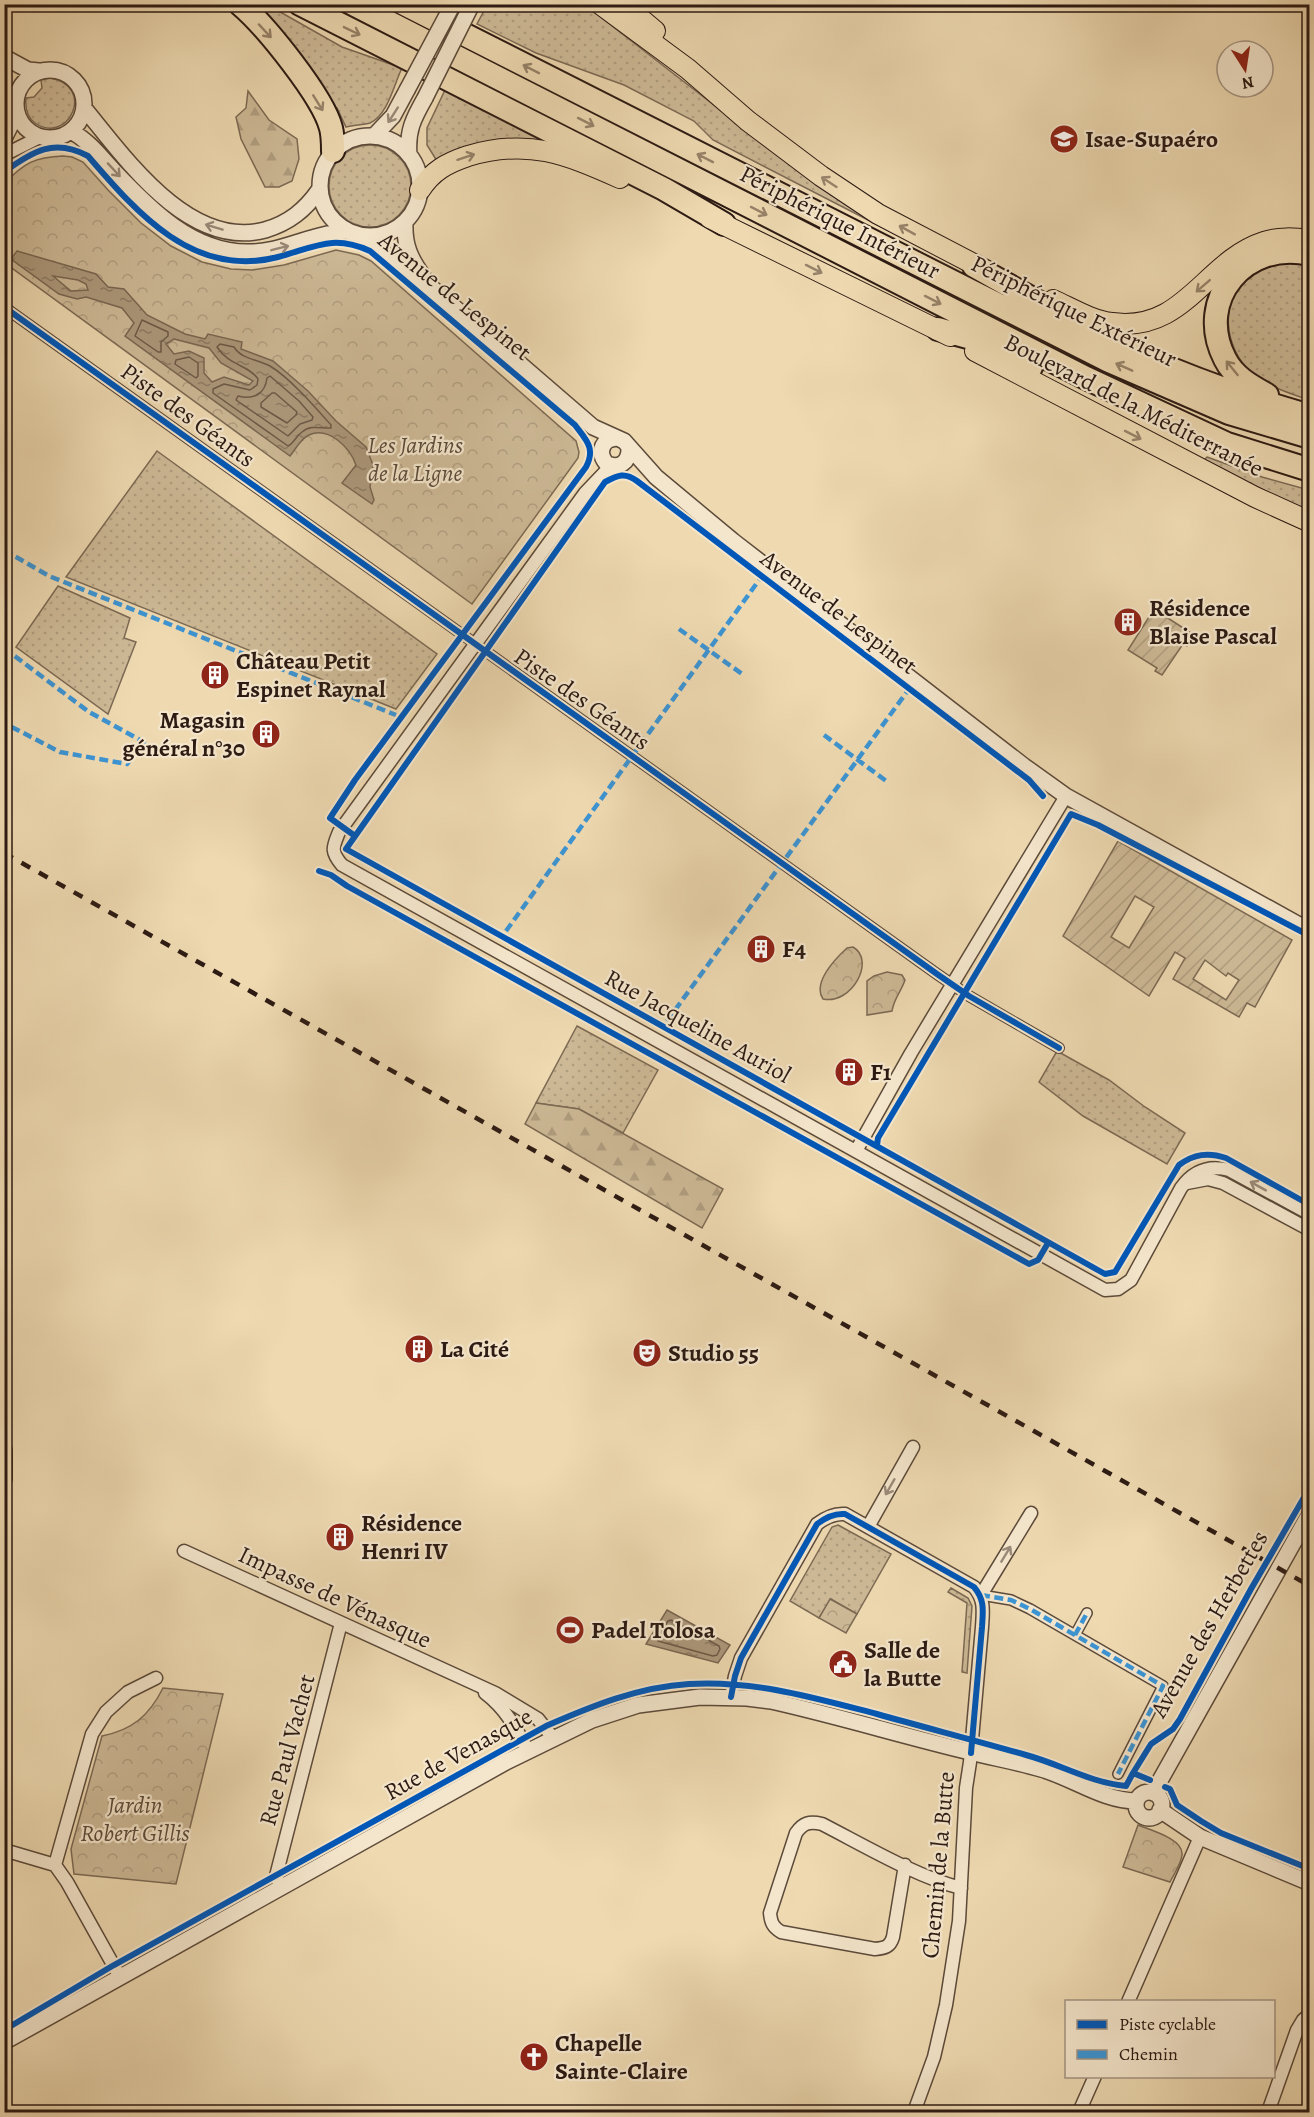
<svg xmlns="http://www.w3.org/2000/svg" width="1314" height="2117" font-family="Alegreya,serif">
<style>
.grass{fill:url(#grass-dots);stroke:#7c6a54;stroke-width:1.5}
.forest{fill:url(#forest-firs);stroke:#7c6a54;stroke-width:1.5}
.park{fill:url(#park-crowns);stroke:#7c6a54;stroke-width:1.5}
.garden{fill:url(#garden-furrows);stroke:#7c6a54;stroke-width:1.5;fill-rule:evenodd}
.water{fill:url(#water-ripples);stroke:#796651;stroke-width:1.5;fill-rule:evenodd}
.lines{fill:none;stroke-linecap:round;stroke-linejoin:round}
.shore{stroke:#6c5947;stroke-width:1.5}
.pedestrian-casing{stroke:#5c4a3a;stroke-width:12}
.minor-casing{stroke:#5c4a3a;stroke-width:15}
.tertiary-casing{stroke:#5c4a3a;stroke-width:18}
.primary-casing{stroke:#2c1a13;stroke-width:22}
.motorway-casing{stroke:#2c1a13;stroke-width:26}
.pedestrian{stroke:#f4e6cc;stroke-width:9}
.minor{stroke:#f4e6cc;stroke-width:12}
.tertiary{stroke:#f4e6cc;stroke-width:15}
.primary{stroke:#eed9b1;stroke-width:20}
.motorway{stroke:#eed9b1;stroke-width:22}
.rail{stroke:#2c1a13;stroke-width:4.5;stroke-dasharray:10 10;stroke-linecap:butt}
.tertiary-bridge-casing{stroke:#5c4a3a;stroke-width:18;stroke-linecap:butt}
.tertiary-bridge{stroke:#f4e6cc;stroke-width:15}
.quiet{stroke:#3c94d3;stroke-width:4.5;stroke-dasharray:9 4.5;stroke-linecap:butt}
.cycleway-casing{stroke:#f4e6cc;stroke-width:10}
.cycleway{stroke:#0057b8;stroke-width:6}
.oneway{stroke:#97836a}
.oneway2{stroke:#9a8a79}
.labels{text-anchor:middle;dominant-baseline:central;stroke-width:4.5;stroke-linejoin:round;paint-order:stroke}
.poi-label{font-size:24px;font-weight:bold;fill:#2c1a13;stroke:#f4e6cc;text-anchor:start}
.street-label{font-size:24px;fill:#2c1a13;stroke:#f4e6cc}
.park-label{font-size:24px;font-style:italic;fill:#5c4a3a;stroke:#f4e6cc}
</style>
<defs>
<pattern id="grass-dots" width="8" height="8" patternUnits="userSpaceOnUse" patternTransform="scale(1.5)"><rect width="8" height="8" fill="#cdb996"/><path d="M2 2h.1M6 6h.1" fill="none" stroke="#b09e80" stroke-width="1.8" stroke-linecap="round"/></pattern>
<pattern id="forest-firs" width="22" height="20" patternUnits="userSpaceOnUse" patternTransform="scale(1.5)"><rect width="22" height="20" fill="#cdb996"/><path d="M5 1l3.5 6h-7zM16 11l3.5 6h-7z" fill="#b09e80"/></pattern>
<pattern id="park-crowns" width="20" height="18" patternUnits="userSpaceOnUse" patternTransform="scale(1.5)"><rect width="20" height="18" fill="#cdb996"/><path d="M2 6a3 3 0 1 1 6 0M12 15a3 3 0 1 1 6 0" fill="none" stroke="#b09e80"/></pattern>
<pattern id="garden-furrows" width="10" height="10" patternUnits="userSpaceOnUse" patternTransform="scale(1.5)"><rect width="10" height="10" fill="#cdb996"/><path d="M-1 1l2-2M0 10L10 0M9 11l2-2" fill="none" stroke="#b09e80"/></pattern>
<pattern id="water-ripples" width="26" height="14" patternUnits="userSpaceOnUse" patternTransform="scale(1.5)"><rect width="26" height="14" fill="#ac987b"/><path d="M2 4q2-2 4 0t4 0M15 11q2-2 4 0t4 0" fill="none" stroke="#8c7b64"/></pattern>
</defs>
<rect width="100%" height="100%" fill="#eed9b1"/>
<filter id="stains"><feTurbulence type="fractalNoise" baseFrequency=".00333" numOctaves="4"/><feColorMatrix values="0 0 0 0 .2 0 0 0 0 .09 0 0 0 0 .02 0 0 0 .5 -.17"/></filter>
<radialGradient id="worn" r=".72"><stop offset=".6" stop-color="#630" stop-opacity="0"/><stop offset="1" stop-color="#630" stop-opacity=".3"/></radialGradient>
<path class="grass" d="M254,5H268L342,47L402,68C394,84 388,115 370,123C364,125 354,125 346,127L337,108H334Z
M497,5H585L799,171L901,237L713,140L694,121L624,85L536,53L477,24L486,7L496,8Z
M50,78C97,86 68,146 35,123C27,117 25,108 26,98L34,97L42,88L41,80Z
M445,90L574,148C544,145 510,138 480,143C465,146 450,155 437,161L427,145V128Z
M329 186a41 41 0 1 1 82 0a41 41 0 1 1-82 0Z
M1291,261L1309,266V400C1289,393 1268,387 1251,372C1225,349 1218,302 1248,277C1260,267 1276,264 1291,261Z
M157,451L437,654L396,709L66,577Z
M1207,457L1262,477L1309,490V512L1203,461Z
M58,586L130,618L124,638L136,642L108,714L16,647Z
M577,1026L658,1070L623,1133L579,1109L536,1103Z
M1057,1051L1109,1080L1145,1107L1185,1133L1167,1164L1083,1116L1039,1082Z
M838,1525L891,1554L857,1614L831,1599L819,1618L790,1601L832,1527Z
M951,1588L968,1598L972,1606L967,1673L962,1672L967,1603L948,1592Z"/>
<path class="forest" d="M248,91L269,120L297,139L299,159L292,181L279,187H265L241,139L236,117L246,108Z
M536,1103L579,1109L723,1189L702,1228L525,1124Z"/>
<path class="park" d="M63,156L72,157L83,162L108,190L141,223L171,246L202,262L231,269L252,270L284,265L336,250L359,255L371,261L576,441L579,452L578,458L472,604L5,263V183C24,163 35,157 63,156Z
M853,947C876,960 852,1005 823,999C812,983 835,959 847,948Z
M887,972L902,975L905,980C901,992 894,998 892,1011L867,1015V981L874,976Z
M830,1599L857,1614L846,1633L819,1618Z
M163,1688L223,1694L176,1884L74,1874L71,1849L102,1736C132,1730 149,1716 163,1688Z
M1138,1825C1150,1830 1184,1839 1182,1855C1181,1864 1174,1874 1170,1882L1123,1867Z"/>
<path class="garden" d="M1154,609L1194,635L1187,646L1183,644L1162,675L1155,671L1157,668L1128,650Z
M1118,841L1292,940L1255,1007L1247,1003L1239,1017L1173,979L1185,958L1175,952L1149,996L1063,936ZM1135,896L1154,907L1129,948L1111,937ZM1205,960L1226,976L1228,973L1239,980L1226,1000L1193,979Z"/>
<path class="water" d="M17,251L96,274L108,287L124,289L147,315L185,334L205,339L208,334L242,342L241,349L273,361L308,391L336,421L366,447L373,465L370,487L374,500L372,504L342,483L356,465C350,448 329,426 309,435C301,438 295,450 290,456L125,336L134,323L122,308L86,297L77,299L59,294L11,259ZM53,276L78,280L86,284L88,290L71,291ZM174,339L209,348L221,363L253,381L249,385L224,377L212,382L204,373V358L189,351L174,354L166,344Z
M667,1610L730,1645L718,1663L646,1644Z"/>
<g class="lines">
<path class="shore" d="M142,320L168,332V336L161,342V352H158L135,336Z
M220,344L234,347C241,359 257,359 270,366C290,378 315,407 331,425V428C322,429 311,424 302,432C296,436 294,443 288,446L213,393V389L224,384L250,390L257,385L258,379C249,365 229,366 217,347Z
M189,357L198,363V376L196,378L175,364L176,360Z
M270,376L299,401L313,417L312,420L300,424L288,436L236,400L238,396C254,400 265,394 267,378Z
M272,393H275L297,412L296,415L287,423L261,407V403Z
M671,1620L719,1646L720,1649L717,1655L713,1656L658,1641V1637L668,1621Z"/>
<g class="pedestrian-casing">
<path id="pedestrian" d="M4,307L937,974L969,996L1059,1048
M981,1595L1011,1600L1030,1609L1163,1686L1118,1774
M1075,1635L1087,1613"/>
</g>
<g class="minor-casing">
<path id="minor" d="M4,142L15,120L16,111
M4,155L40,137
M615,466L606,471L585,493L339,832C333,847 330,851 342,865L1105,1290L1118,1289L1131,1280L1181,1188C1193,1171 1209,1165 1229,1170L1310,1214
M856,1151L911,1053L1066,796
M1187,1183L1208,1179L1223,1183L1310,1230
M868,1527L913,1447
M184,1551L495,1693L538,1719L553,1738
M981,1595L1031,1513
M485,1693C505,1708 517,1729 528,1751
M731,1697L735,1676L741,1658L817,1524C826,1517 834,1513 845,1514L974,1587C985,1600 983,1611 982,1627L970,1762L966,1788L959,1921L946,2005L934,2057L914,2112
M4,1850L55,1865L67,1882L120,1977
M55,1865L92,1734L106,1712L128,1692L156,1678
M905,1865L893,1937C890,1947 885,1948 875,1949L781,1932C773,1927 771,1923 770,1913L796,1833C803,1823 809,1821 822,1824C863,1845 917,1877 961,1888
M281,1887L276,1876L341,1623
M1128,2002L1200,1837
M1079,2112L1095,2076
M1268,2112L1297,2030L1303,2020L1310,2014"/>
</g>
<g class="tertiary-casing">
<path id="tertiary" d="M4,57L28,70L39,71
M16 104a34 34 0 1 1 68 0a34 34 0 1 1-68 0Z
M84,108C125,158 189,250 265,230C289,223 305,210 319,190
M71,131C89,141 100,156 114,171C150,209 192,252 247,252C282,253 312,233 346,231
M320 186a50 50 0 1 1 100 0a50 50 0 1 1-100 0Z
M374,136L393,116L407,90
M409,155C407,131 413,119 425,98
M405,222C404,245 410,258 423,276
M361,236L432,288L593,427L624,441L656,477L733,541L1024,766L1066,796L1310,931
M616,438L608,440C599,447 600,456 607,464C620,469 629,462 629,449
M4,1450V1479
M1136 1805a13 13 0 1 1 26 0a13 13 0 1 1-26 0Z
M1153,1793L1310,1513
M1160,1810L1200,1837L1310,1883
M4,2042L506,1762L592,1720L638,1705L700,1697L747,1698L771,1701C838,1716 903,1736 970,1752C994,1758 1018,1762 1041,1769C1073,1778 1103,1801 1136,1801"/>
</g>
<g class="primary-casing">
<path id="primary" d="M600,4L688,69L748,121L821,176L878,214L987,271
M623,4L655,31
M420,190C432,171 447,163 468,156C528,138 566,154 620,178
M710,218L950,336
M1053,300C1071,308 1092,321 1112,323C1185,333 1205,261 1264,242C1279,237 1294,238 1310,240
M975,351L1255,497L1310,522"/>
</g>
<g class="motorway-casing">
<path id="motorway" d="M240,4C266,26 323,97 331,128C333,136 333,144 333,151
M300,4L664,189L724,224
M353,4L1086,378L1227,444L1310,470
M404,4L1109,361L1229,413L1310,437
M974,266C1039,302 1104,342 1174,370C1218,388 1264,403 1310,416
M938,329L971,338L1031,367
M1267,395C1251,386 1234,377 1225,359C1194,299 1246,239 1310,254"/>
</g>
<use href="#pedestrian" class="pedestrian"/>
<use href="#minor" class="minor"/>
<use href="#tertiary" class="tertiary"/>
<use href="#primary" class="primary"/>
<use href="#motorway" class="motorway"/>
<path class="rail" d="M4,853L1310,1586"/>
<g class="tertiary-bridge-casing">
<path id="tertiary-bridge" d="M407,90L453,4
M425,98L472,4"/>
</g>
<use href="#tertiary-bridge" class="tertiary-bridge"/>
<path class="quiet" d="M4,550L49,576L396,715
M679,629L745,676
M4,648L89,712L144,742L127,764L60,752L4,723
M824,735L889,783
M506,931L762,576
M667,1021L909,689
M981,1595L1011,1600L1030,1609L1163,1686L1118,1774
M1075,1635L1087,1613"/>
<g class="cycleway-casing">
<path id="cycleway" d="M4,172C33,151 54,138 88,156C137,213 194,279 278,257C315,247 333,234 370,251L575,425C586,440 596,448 586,467L355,780L330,818L355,836
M4,307L937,974L969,996L1059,1048
M1043,796L1029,780L637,481C625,472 618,475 605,482L346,849L1105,1274L1115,1272L1179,1165C1194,1154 1208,1152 1226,1158L1310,1205
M319,871L331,875L347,886L1029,1264L1038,1260L1048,1243
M877,1145L878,1138L1071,814L1098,825L1310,936
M731,1697L735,1676L741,1658L817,1524C826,1517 834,1513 845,1514L974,1587C985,1600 983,1611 982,1627L971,1753
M1133,1773L1151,1744L1173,1729L1180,1719L1251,1589L1310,1487
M1165,1787L1170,1789L1177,1805L1201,1821L1221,1833L1310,1869
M4,2030L114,1965L546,1726C592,1706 638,1687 689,1684C754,1680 815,1698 877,1714C927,1728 977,1741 1026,1755C1060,1764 1091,1783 1126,1786L1133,1773L1150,1780"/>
</g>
<use href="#cycleway" class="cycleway"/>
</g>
<defs><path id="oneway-shaft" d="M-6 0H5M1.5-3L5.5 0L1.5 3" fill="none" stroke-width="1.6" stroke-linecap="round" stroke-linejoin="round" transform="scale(1.5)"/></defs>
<g class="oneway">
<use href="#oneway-shaft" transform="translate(265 31) rotate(47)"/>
<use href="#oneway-shaft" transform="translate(352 31) rotate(26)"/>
<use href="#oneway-shaft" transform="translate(531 69) rotate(-153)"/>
<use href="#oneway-shaft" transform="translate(318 103) rotate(58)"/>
<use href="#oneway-shaft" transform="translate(586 122) rotate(27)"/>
<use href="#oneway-shaft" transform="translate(466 157) rotate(-18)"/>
<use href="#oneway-shaft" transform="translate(705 158) rotate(-153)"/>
<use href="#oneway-shaft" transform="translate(829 182) rotate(-147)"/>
<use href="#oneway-shaft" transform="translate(759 211) rotate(27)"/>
<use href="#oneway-shaft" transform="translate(907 230) rotate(-151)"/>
<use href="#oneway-shaft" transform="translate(814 269) rotate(27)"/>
<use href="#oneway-shaft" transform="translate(1203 286) rotate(139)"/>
<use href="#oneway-shaft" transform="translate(933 300) rotate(27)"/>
<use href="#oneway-shaft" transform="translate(1124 367) rotate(-156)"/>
<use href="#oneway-shaft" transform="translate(1232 368) rotate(-129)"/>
<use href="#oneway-shaft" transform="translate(1133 435) rotate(27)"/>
</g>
<g class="oneway2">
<use href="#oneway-shaft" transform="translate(393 115) rotate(123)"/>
<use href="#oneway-shaft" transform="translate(114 170) rotate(47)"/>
<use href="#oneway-shaft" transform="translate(214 227) rotate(-163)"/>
<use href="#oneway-shaft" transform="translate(280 248) rotate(-14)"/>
<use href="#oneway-shaft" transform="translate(1258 1186) rotate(-151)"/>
<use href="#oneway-shaft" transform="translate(890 1487) rotate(120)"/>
<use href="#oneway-shaft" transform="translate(1006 1554) rotate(-59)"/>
</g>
<defs>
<g id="university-disc" transform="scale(1.5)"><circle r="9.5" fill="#8f2418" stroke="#f4e6cc"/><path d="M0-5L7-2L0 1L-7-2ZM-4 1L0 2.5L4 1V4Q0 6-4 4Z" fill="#fff"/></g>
<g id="building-disc" transform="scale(1.5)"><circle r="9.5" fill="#8f2418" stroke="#f4e6cc"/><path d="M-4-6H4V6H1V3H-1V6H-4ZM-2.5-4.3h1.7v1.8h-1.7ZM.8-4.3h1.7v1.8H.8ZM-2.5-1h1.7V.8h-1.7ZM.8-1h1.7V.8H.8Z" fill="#fff"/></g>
<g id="theatre-disc" transform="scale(1.5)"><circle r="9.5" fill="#8f2418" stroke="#f4e6cc"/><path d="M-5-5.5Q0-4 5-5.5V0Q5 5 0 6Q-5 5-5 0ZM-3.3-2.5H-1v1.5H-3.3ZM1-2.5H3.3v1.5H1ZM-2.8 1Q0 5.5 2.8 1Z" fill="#fff"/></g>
<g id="stadium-disc" transform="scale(1.5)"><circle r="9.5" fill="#8f2418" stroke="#f4e6cc"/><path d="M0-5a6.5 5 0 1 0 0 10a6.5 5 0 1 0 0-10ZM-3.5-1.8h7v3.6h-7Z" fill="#fff"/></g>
<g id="civic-disc" transform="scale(1.5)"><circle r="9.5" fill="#8f2418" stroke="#f4e6cc"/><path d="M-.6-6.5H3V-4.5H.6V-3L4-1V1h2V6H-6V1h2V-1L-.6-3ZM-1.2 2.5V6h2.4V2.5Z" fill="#fff"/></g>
<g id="church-disc" transform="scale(1.5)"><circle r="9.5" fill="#8f2418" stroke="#f4e6cc"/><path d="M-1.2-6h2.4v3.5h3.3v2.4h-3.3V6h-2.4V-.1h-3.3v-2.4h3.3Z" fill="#fff"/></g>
</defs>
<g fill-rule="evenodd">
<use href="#university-disc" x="1064" y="139"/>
<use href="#building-disc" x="1128" y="622"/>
<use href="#building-disc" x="215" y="675"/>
<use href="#building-disc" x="266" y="734"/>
<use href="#building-disc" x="761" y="949"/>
<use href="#building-disc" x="849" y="1072"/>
<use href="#building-disc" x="419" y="1349"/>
<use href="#theatre-disc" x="647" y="1353"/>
<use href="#building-disc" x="340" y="1537"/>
<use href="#stadium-disc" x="570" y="1630"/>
<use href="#civic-disc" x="843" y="1664"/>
<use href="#church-disc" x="534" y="2057"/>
</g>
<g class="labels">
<g class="poi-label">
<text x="1085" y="139">Isae-Supaéro</text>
<text x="1149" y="608">Résidence<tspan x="1149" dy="28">Blaise Pascal</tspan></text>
<text x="236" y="661">Château Petit<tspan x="236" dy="28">Espinet Raynal</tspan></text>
<text x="245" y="720" text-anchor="end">Magasin<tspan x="245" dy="28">général n°30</tspan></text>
<text x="782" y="949">F4</text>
<text x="870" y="1072">F1</text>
<text x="440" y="1349">La Cité</text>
<text x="668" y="1353">Studio 55</text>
<text x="361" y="1523">Résidence<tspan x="361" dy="28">Henri IV</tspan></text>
<text x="591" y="1630">Padel Tolosa</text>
<text x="864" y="1650">Salle de<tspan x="864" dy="28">la Butte</tspan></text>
<text x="555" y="2043">Chapelle<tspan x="555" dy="28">Sainte-Claire</tspan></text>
</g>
<g class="street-label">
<text transform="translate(840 222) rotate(27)">Périphérique Intérieur</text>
<text transform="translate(455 296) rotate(39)">Avenue de Lespinet</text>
<text transform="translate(1074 311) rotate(26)">Périphérique Extérieur</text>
<text transform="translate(1134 405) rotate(27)">Boulevard de la Méditerranée</text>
<text transform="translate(188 415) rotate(36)">Piste des Géants</text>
<text transform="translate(839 612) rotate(37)">Avenue de Lespinet</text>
<text transform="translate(582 699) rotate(35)">Piste des Géants</text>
<text transform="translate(698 1026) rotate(29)">Rue Jacqueline Auriol</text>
<text transform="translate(335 1597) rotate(25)">Impasse de Vénasque</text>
<text transform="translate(1209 1624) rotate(-60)">Avenue des Herbettes</text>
<text transform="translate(287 1750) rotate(-75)">Rue Paul Vachet</text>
<text transform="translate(458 1754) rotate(-29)">Rue de Venasque</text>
<text transform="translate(938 1865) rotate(-85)">Chemin de la Butte</text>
</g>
<g class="park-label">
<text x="415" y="445">Les Jardins<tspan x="415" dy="28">de la Ligne</tspan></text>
<text x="135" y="1805">Jardin<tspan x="135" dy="28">Robert Gillis</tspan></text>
</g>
</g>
<rect width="1314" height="2117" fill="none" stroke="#eed9b1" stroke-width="24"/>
<rect x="6" y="6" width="1302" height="2105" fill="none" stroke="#2c1a13" stroke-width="3"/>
<rect x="12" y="12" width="1290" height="2093" fill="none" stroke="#2c1a13" stroke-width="1.5"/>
<rect x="1065" y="2000" width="210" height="78" fill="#f4e6cc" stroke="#a49482" stroke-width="1.5"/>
<rect x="1077" y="2020" width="30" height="9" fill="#0057b8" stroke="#a49482" stroke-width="1.5"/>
<text x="1119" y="2030" font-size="18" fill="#2c1a13">Piste cyclable</text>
<rect x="1077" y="2050" width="30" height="9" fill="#3c94d3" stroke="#a49482" stroke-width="1.5"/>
<text x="1119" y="2060" font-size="18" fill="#2c1a13">Chemin</text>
<g transform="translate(1245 69) rotate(168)"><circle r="28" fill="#f4e6cc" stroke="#a49482" stroke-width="1.5"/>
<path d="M0-4.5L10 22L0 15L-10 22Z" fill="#8f2418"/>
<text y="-9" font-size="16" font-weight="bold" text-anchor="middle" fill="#2c1a13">N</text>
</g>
<rect width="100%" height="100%" filter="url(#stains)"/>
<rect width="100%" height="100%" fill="url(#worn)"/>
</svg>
